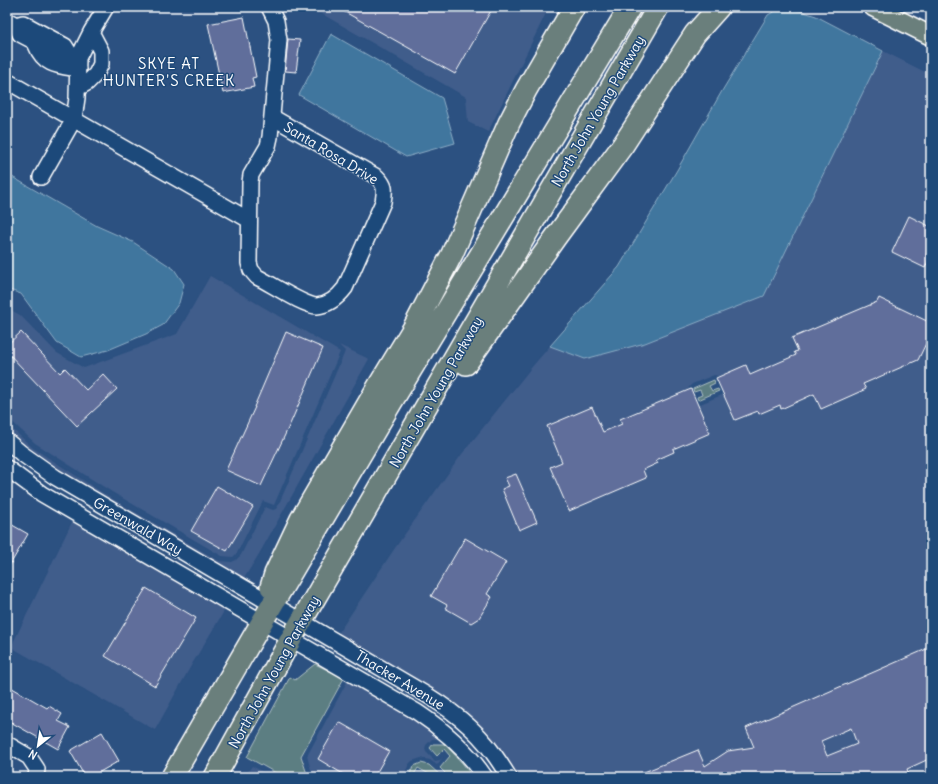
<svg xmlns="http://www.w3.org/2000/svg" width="938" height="784" font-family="Delius,sans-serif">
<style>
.built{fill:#405d8b;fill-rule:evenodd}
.green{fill:#5b7e82;stroke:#adbec0}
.water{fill:#41769e;stroke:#8dadc5}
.building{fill:#616e9b;stroke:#fff;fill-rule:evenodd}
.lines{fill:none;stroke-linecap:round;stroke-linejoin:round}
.minor-casing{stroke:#fff;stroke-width:18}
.major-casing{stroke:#fff;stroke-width:21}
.highway-casing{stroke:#fff;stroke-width:24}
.minor{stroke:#1f4a7a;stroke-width:15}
.major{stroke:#6b7f7c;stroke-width:18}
.highway{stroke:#6b7f7c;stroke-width:21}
.labels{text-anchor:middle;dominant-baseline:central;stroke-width:3;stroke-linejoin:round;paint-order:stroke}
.street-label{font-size:14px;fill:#fff;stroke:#1f4a7a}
.neighbourhood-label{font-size:15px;letter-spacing:1px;fill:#fff;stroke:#1f4a7a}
</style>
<rect width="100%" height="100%" fill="#2c5181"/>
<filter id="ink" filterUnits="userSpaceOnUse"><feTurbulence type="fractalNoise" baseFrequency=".025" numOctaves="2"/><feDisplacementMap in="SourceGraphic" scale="8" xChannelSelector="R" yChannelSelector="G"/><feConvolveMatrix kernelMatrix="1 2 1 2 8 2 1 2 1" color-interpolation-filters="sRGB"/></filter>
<g filter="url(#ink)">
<path class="built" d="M310,7H549L488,132L468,122L466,97Z
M883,51L931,75V777H516L447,699H446L337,635L395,548L462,454L531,368L550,346L585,359L645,343L764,296ZM714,375L718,376L724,392L722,395L698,405H696L688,390L689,387L692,384Z
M210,276L340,352L274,505L263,501L237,553L233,557L222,556L112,492L35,443L7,417V308L20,315L57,353L84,368L177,334Z
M339,345L369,359L259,554L243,580L58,472L7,432V424L33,448L109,497L219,561L232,562L236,560L241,555L265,507L273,510L276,509L278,506L344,354L345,351Z
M73,520L226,608L192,664L155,730L11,647Z
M348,680L410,715V717L414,718L444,739H432L426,745L425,749L426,752L435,761L440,760L443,757L437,765L430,760L421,758L412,761L409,764L405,773L406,777H322L311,770L307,756Z
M252,766L272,777H244Z"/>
<path class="green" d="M714,380L715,383L709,386L712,391L718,389L719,391L698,400L697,397L702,395L701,392L700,390L694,392L693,389Z
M315,664L344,678L301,756L307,774L311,777H283L247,757L290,677L295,680Z
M433,744H445L463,764L473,777H442L445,773L440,768L450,756L444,749L437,756L430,748Z
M421,763L429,765L442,777H428L429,774L418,768L413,776L410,773L414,766Z"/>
<path class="water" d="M782,7H789L816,16L883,51L764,296L645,343L585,359L550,346L619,267L677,170L722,91L768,15Z
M331,34L442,98L455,143L406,157L299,95Z
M7,174L97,226L133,242L174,269L184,284L179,303L163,325L146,334L108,350L81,357L57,343L21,294L7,289Z"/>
<path class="building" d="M336,7H493L455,74Z
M244,17L256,77L252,78L254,87L223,93L208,24Z
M288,39L300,40L296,72L285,71Z
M909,216L931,227V246L926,255L930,257L925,268L892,252Z
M879,298L931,323V333L918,360L863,384L866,389L821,409L814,394L781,409L780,405L759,414L758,411L735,420L716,378L746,365L750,375L796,355L794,352L798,351L792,338L877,302Z
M21,332L60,373L65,368L86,390L103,374L117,389L77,426L7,352V345Z
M286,332L323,348L291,422L261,486L226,470L255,407H254Z
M691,389L710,433L673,449L674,452L656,460L658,463L643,470L646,478L569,511L550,467L562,462L547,426L592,407L603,432L622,424L620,419Z
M516,474L537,522L519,530L502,489L509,486L505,478Z
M217,486L253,507L227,551L191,531Z
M7,522L28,534L7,570Z
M465,538L506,562L487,594L492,597L479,618L471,623L445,608L447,605L431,596Z
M146,588L196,618L155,686L105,656Z
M931,647V758L907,769L910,777H632L698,750L705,766L728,751L754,747L746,728ZM851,728L857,744L827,756L821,741Z
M7,685L47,708L49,706L62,714L58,721L70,727L58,749L7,720Z
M339,722L389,751L374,777H348L318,759Z
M102,732L119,761L91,777H85L70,751Z"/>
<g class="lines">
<g class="minor-casing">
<path id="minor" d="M269,7L276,21L279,40L270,137L268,146L251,175L250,182L249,263L251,270L257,277C270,283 304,306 317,306C329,305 338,297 345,288L383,202C385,190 386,186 377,177L272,117
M7,20L16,25L23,23L65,46L70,54L78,58
M16,25L20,34L62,56L67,55
M36,45C44,66 59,66 78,69
M7,81L249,220
M78,88L87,83L96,74L101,64V51L91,32
M41,177L74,119L77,98L78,58L91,32L106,7
M7,441L21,453L55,477L415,688C445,705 473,725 493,753C499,761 504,769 509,777
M7,468L19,477L42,494L417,712C444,730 467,750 485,777
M7,744L29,757L37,769L36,777"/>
</g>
<g class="major-casing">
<path id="major" d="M873,7L931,36"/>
</g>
<g class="highway-casing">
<path id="highway" d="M466,364L555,238L623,145L695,34L719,7
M271,587L275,574L301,519L379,385L413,329L452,254L509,123L526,90L574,7
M172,777L262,622L391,403L630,7
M215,777L291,639L658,7"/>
</g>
<use href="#minor" class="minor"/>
<use href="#major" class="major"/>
<use href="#highway" class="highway"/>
</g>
</g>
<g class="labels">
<g class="street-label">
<text transform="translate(598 111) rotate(-60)">North John Young Parkway</text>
<text transform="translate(331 153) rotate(31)">Santa Rosa Drive</text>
<text transform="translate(436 392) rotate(-60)">North John Young Parkway</text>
<text transform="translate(138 526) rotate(30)">Greenwald Way</text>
<text transform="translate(274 672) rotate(-61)">North John Young Parkway</text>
<text transform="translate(400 680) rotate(31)">Thacker Avenue</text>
</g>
<g class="neighbourhood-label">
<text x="169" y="63">SKYE AT<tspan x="169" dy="17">HUNTER'S CREEK</tspan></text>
</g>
</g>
<rect width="938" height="784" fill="none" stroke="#1f4a7a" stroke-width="24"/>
<rect x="12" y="12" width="914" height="760" fill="none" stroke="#fff" stroke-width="1.5" filter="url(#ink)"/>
<g transform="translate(38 746) rotate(210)" stroke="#1f4a7a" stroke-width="3" paint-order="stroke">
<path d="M0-3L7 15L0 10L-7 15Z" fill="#ffffff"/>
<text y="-6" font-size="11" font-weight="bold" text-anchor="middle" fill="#ffffff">N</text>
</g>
</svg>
